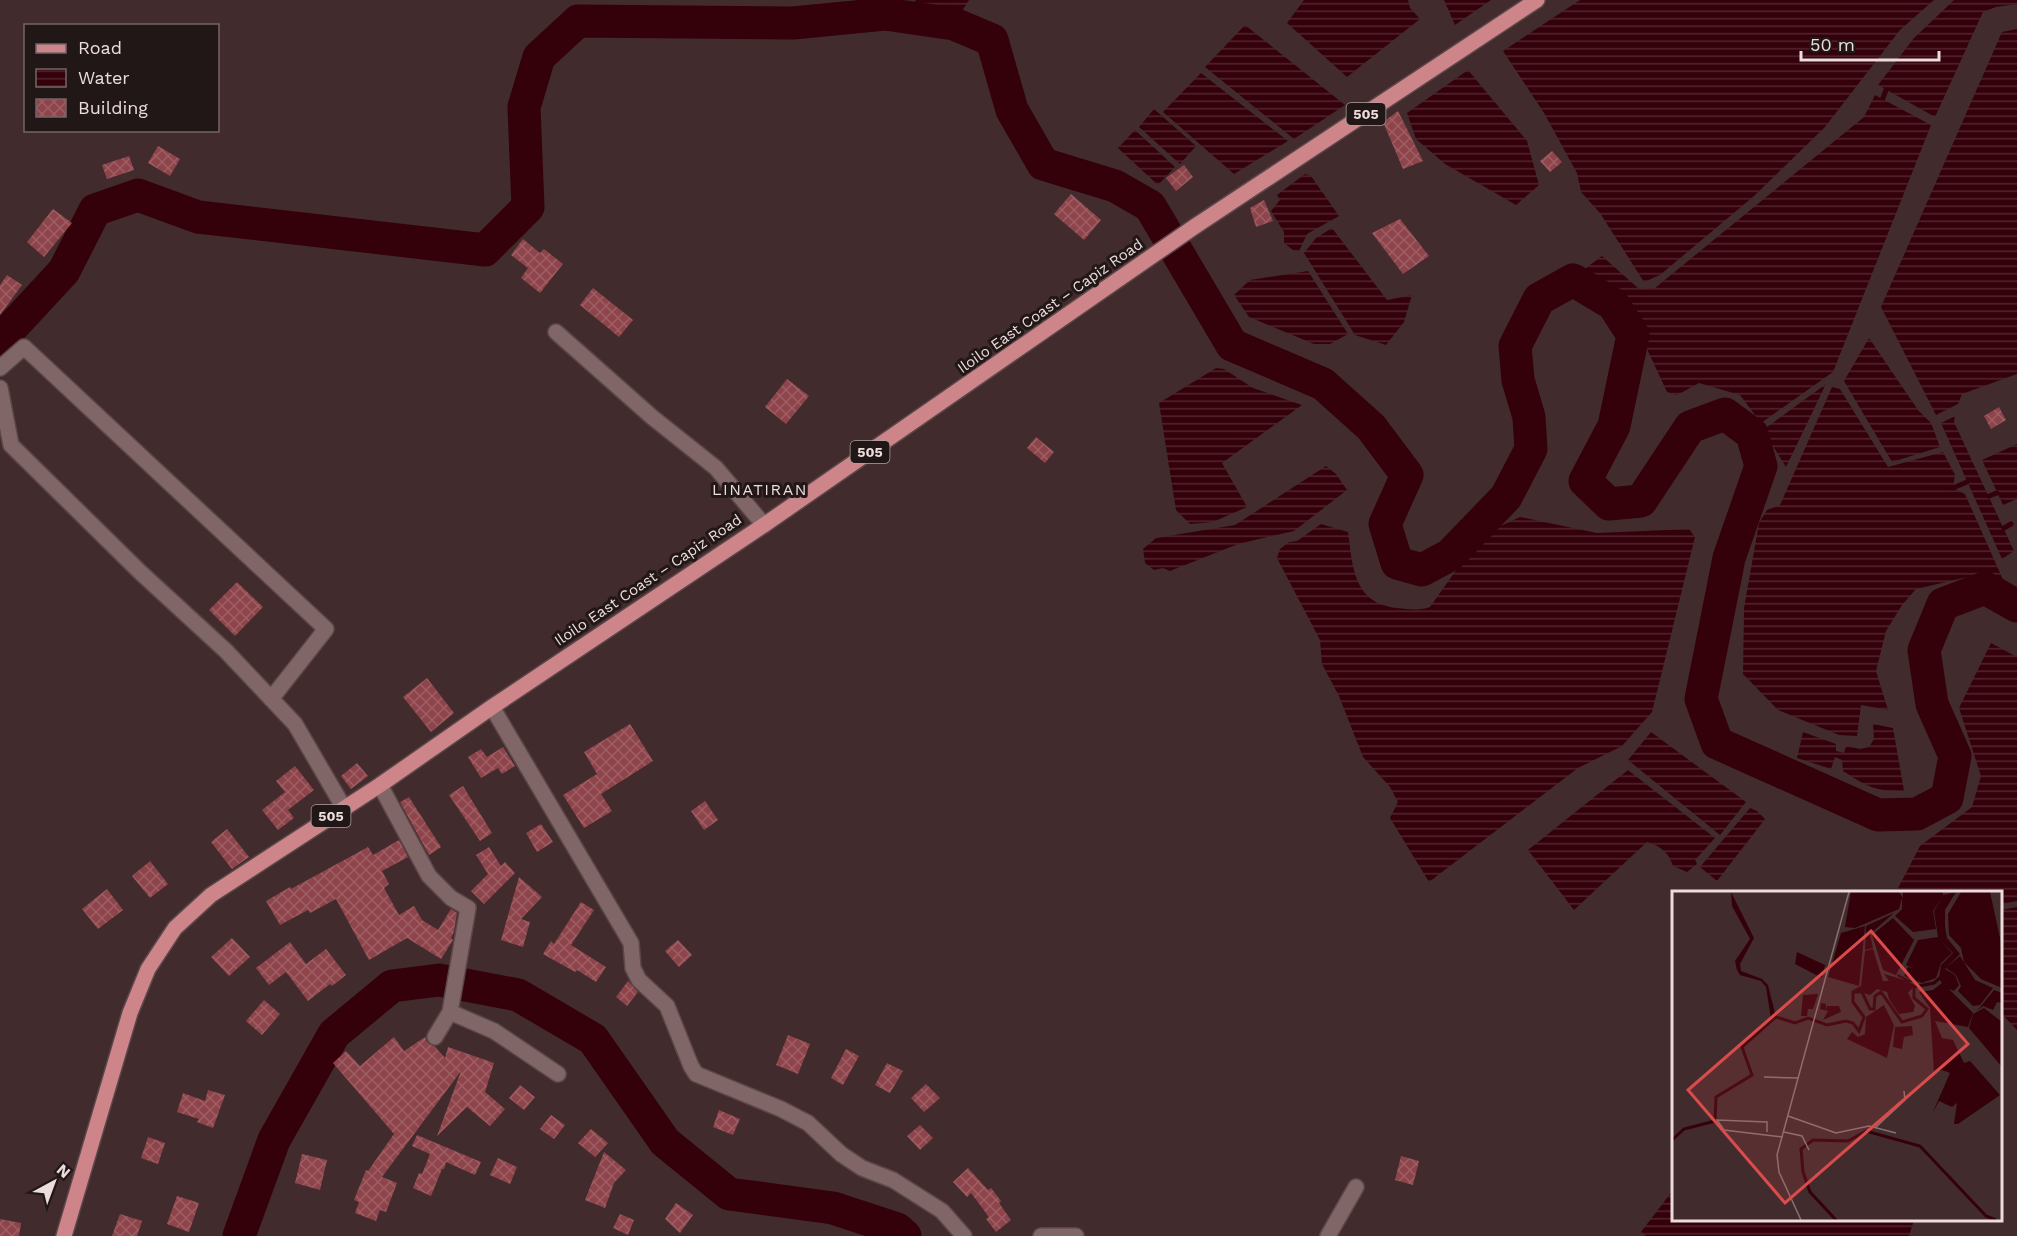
<svg xmlns="http://www.w3.org/2000/svg" width="2017" height="1236" font-family="'Work Sans',sans-serif">
<style>
.water{fill:url(#water-rules)}
.lines{fill:none;stroke-linecap:round;stroke-linejoin:round}
.stream{stroke:#34010b;stroke-width:5}
.river{stroke:#34010b;stroke-width:33}
.building{fill:url(#building-cross-hatch)}
.street-casing{stroke:#5b4748;stroke-width:18}
.primary-casing{stroke:#5b4748;stroke-width:18}
.street{stroke:#816667;stroke-width:15}
.primary{stroke:#cd858a;stroke-width:15}
.labels{text-anchor:middle;dominant-baseline:central;stroke-width:6;stroke-linejoin:round;paint-order:stroke}
.shield{fill:#221717;stroke:#afa1a1;stroke-width:1.5}
.shield-label{font-size:14px;font-weight:bold;fill:#ecdcdc}
.street-label{font-size:15px;fill:#ecdcdc;stroke:#221717}
.neighbourhood-label{font-size:16px;letter-spacing:1.5px;fill:#ecdcdc;stroke:#221717}
.inset-river{fill:none;stroke:#34010b;stroke-width:3}
.inset-road{fill:none;stroke:#867272;stroke-width:1.5}
.view{fill:#da4c4c;fill-opacity:0.15;stroke:#da4c4c;stroke-width:3}
.inset-edge{fill:none;stroke:#ecdcdc;stroke-width:3}
</style>
<defs>
<pattern id="water-rules" width="6" height="5" patternUnits="userSpaceOnUse" patternTransform="scale(1.5)"><rect width="6" height="5" fill="#34010b"/><path d="M0 2.5h6" fill="none" stroke="#52252e"/></pattern>
<pattern id="building-cross-hatch" width="8" height="8" patternUnits="userSpaceOnUse" patternTransform="scale(1.5)"><rect width="8" height="8" fill="#8e444b"/><path d="M0 0l8 8M0 8l8-8" fill="none" stroke="#9e5e64"/></pattern>
</defs>
<rect width="100%" height="100%" fill="#422b2c"/>
<path class="water" d="M916,0H969L954,24L914,3Z
M1304,0H1408L1410,8L1420,19L1347,77L1287,23Z
M1444,0H1491L1455,25Z
M1580,0H1934L1900,30L1825,127L1754,196L1660,275L1644,282L1600,213L1581,192L1577,173L1544,113L1503,51Z
M1954,0H2017V4L1996,7L1983,12L1935,117L1878,85L1914,38Z
M1245,25L1345,105L1294,139L1205,67Z
M2017,29V374L1962,394L1958,404L1936,415L1881,307L2002,32Z
M1468,70L1527,141L1539,185L1516,205L1445,164L1416,139L1407,113Z
M1201,73L1288,141L1234,174L1163,112Z
M1875,95L1931,125L1833,372L1761,423L1740,395L1699,383L1677,395L1667,392L1627,306L1582,271L1602,256L1639,289L1655,288L1864,117Z
M1154,109L1196,146L1180,164L1139,127Z
M1135,130L1175,167L1158,185L1118,148Z
M1305,174L1311,176L1339,216L1307,234L1299,251L1293,250L1284,243V232L1271,211L1280,200L1277,195Z
M1332,228L1387,300L1412,295L1404,322L1386,345L1355,335L1304,253L1316,238Z
M1308,271L1348,334L1330,344H1314L1249,317L1234,295L1250,280Z
M1869,338L1918,410L1931,423L1940,447L1892,462L1844,381Z
M1216,368L1224,369L1253,388L1302,405L1222,463L1247,507L1213,522L1190,524L1176,510L1159,403Z
M1826,384L1786,467L1763,430Z
M1832,387L1840,389L1888,467L1943,452L1955,475L1953,488L1965,494L2004,582L1972,576L1916,589L1902,605L1886,631L1876,671L1888,710L1861,705L1857,736L1839,735L1778,710L1743,674L1744,608L1759,523L1767,510L1780,505Z
M1955,416L1954,422L2014,551L2002,559L1941,423Z
M2017,444V499L2003,505L1982,460Z
M1326,466L1336,474L1347,490L1294,531L1238,544L1170,571L1163,568L1154,570L1145,563L1143,549L1156,538L1235,525Z
M1520,517L1597,533L1689,529L1695,537L1652,712L1622,746L1578,768L1429,882L1390,818L1398,802L1390,787L1363,757L1339,696L1322,664L1320,640L1277,558L1280,549L1289,542L1297,541L1321,524L1348,532C1353,567 1353,603 1397,608C1409,609 1419,611 1430,607L1481,535Z
M1991,643L2017,657V901L2001,904L2000,892H1896L1920,846L1972,807L1981,776L1959,708Z
M1873,724L1893,728L1904,791C1874,791 1868,787 1843,771L1842,760L1835,757L1831,769L1797,758L1803,732L1836,744V751L1844,753L1846,746L1860,749L1869,747L1874,739Z
M1651,732L1746,802L1720,835L1628,760Z
M1628,770L1715,838L1695,860L1697,864L1687,872L1673,866C1669,853 1661,846 1647,842L1574,910L1528,850Z
M1750,808L1757,811L1765,819L1717,881L1700,867Z
M2017,907V1030L2000,1012L2001,910Z
M1673,1190L1674,1220H1914L1909,1236H1646L1641,1232Z"/>
<g class="lines">
<path class="stream" d="M1883,98L1886,90
M1953,488L1967,482
M1989,496L1997,493
M2004,528L2011,524"/>
<path class="river" d="M0,340L64,271L95,210L138,195L198,217L485,250L528,207L524,107L539,57L578,21L793,23L885,14L954,24L992,40L1012,110L1043,164L1115,186L1150,206L1232,345L1323,384L1371,427L1407,475L1385,524L1397,563L1422,570L1450,555L1506,497L1531,449L1529,417L1518,380L1515,346L1539,299L1573,280L1613,304L1633,335L1614,426L1585,481L1609,504L1641,501L1690,427L1725,414L1752,434L1761,466L1729,558L1701,699L1717,743L1878,815L1917,814L1947,798L1955,756L1932,704L1924,650L1943,604L1985,588L2017,606
M239,1236L274,1140L334,1034L392,986L439,980L518,995L593,1039L665,1142L729,1194L833,1208L897,1229L905,1236"/>
</g>
<path class="building" d="M1398,111L1423,161L1403,169L1383,122Z
M158,146L180,159L170,176L148,163Z
M1552,151L1562,162L1550,172L1540,161Z
M129,156L134,170L107,179L102,165Z
M1184,165L1193,177L1176,191L1166,178Z
M1071,194L1101,220L1084,240L1054,214Z
M1264,200L1273,221L1256,227L1250,208Z
M53,209L72,223L44,257L27,242Z
M1400,219L1429,256L1403,274L1372,233Z
M523,239L540,253L544,249L563,264L540,293L521,278L528,268L511,255Z
M7,275L22,285L0,315V285Z
M593,288L633,320L619,337L580,305Z
M787,379L809,396L786,424L765,407Z
M1999,407L2006,420L1991,429L1984,416Z
M1036,437L1054,452L1045,463L1027,448Z
M237,582L263,607L235,636L209,610Z
M427,678L454,713L431,732L403,697Z
M630,724L653,761L601,794L612,811L584,828L563,795L597,774L584,752Z
M503,747L515,766L502,774L498,768L481,778L468,757L481,749L487,757Z
M357,763L368,776L351,789L341,776Z
M295,766L314,790L288,810L294,818L278,830L262,810L285,792L276,781Z
M463,786L492,833L480,841L449,795Z
M409,797L441,847L429,855L400,802Z
M705,801L718,820L704,830L691,811Z
M541,824L553,842L537,852L526,833Z
M227,829L249,857L232,869L211,842Z
M399,840L408,857L382,871L389,884L384,888L399,915L414,906L422,920L438,930L451,909L457,913L454,932L451,938L453,940L441,959L407,938L369,960L336,899L310,913L308,910L280,925L266,901L290,887L291,889L368,847L373,855Z
M489,847L501,866L505,862L515,873L484,904L471,891L488,874L476,855Z
M150,861L168,884L150,898L132,876Z
M519,877L542,897L521,919L530,922L523,947L501,940Z
M107,889L123,910L98,929L82,909Z
M581,902L594,910L571,945L606,967L596,982L577,970L575,972L543,954L551,941L554,944Z
M232,938L250,957L229,976L211,957Z
M678,940L692,955L679,967L665,951Z
M290,942L306,964L326,949L346,975L332,986L330,984L308,1001L286,972L269,985L256,968Z
M628,981L638,992L627,1006L616,997Z
M264,1000L280,1014L262,1035L246,1021Z
M788,1035L810,1044L798,1074L776,1065Z
M394,1037L404,1051L425,1037L427,1042L435,1047L445,1058L448,1047L494,1063L485,1092L505,1109L490,1126L467,1107L437,1136L461,1071L382,1177L397,1183L386,1212L380,1210L376,1221L355,1213L359,1202L354,1200L366,1170L368,1171L394,1134L333,1063L346,1051L360,1066Z
M846,1049L859,1056L843,1085L831,1078Z
M887,1063L903,1071L890,1093L875,1085Z
M926,1084L940,1098L924,1112L911,1098Z
M520,1085L535,1097L524,1110L509,1098Z
M208,1090L225,1095L213,1128L197,1122L199,1119L177,1112L183,1093L205,1101Z
M719,1110L740,1119L733,1135L713,1127Z
M551,1115L565,1125L554,1139L540,1129Z
M920,1125L933,1138L920,1150L907,1136Z
M591,1129L608,1143L595,1157L578,1143Z
M417,1135L481,1162L475,1175L446,1162L444,1169H442L431,1196L413,1188L419,1173L422,1174L430,1154L412,1146Z
M148,1137L165,1143L158,1164L141,1158Z
M604,1152L626,1170L614,1183L605,1208L585,1200Z
M302,1154L327,1160L320,1190L295,1183Z
M1401,1156L1419,1161L1413,1185L1395,1180Z
M498,1158L517,1167L510,1184L490,1175Z
M968,1168L988,1190L991,1188L1001,1201L999,1203L1011,1220L996,1232L986,1219L989,1217L971,1193L967,1197L953,1182Z
M177,1196L199,1203L189,1232L167,1224Z
M676,1203L693,1215L680,1233L665,1219Z
M120,1214L142,1221L137,1236H112Z
M620,1214L634,1220L628,1235L613,1228Z
M0,1219L21,1223L19,1236H0Z"/>
<g class="lines">
<g class="street-casing">
<path id="street" d="M556,332L652,417L716,468L764,525
M0,368L24,347L326,629L271,699
M0,388L11,445L140,572L226,651L295,724L344,808
M492,707L631,943L633,968L639,980L667,1006L691,1066L696,1074L781,1109L808,1123L841,1154L862,1168L893,1180L942,1211L964,1236
M380,785L429,876L451,898L468,908L450,1012L435,1037
M450,1012L494,1031L558,1074
M1041,1236H1076
M1328,1236L1356,1187"/>
</g>
<g class="primary-casing">
<path id="primary" d="M64,1236L130,1013L148,969L175,928L211,895L380,785L492,707L764,525L1194,227L1537,0"/>
</g>
<use href="#street" class="street"/>
<use href="#primary" class="primary"/>
</g>
<g class="labels">
<g class="shield">
<rect x="1346.5" y="103" width="39" height="22" rx="4.5"/>
<rect x="850.5" y="441" width="39" height="22" rx="4.5"/>
<rect x="311.5" y="805" width="39" height="22" rx="4.5"/>
</g>
<g class="shield-label">
<text x="1366" y="114">505</text>
<text x="870" y="452">505</text>
<text x="331" y="816">505</text>
</g>
<g class="street-label">
<text transform="translate(1050 306) rotate(-35)">Iloilo East Coast – Capiz Road</text>
<text transform="translate(648 580) rotate(-34)">Iloilo East Coast – Capiz Road</text>
</g>
<g class="neighbourhood-label">
<text x="760" y="489">LINATIRAN</text>
</g>
</g>
<g transform="translate(1672 891)">
<rect width="330" height="330" fill="#422b2c"/>
<path d="M59,1L82,47L68,73L69,80L90,88L96,94L104,126L99,128L94,96L89,90L68,84L65,79L63,70L78,48L60,15ZM179,1H227L231,7V1H271V4L284,1L273,19V35L275,47L288,63L273,78L283,84L287,94L282,100L277,98L301,122L296,136L263,130L270,147L281,149L292,172L298,170L328,204L286,233H282L285,212L280,216L267,210L260,223L278,182L270,179L262,182L258,117L247,101L261,99L270,92L267,88L269,74L281,62L266,47L280,62L269,72L264,87L250,92L232,85L236,76L242,78L234,74L246,49L266,46L262,20L271,5L261,20L264,38L241,41L223,25L230,18V7L227,18L183,37L173,36ZM289,1H318L330,56V97L309,88L292,71L289,57L277,44L276,23ZM222,22L198,43L201,57L193,59L194,35ZM221,27L242,49L224,84L211,79L200,44ZM193,35L187,95L156,86L169,42ZM201,58L211,90H217L212,83L233,89L225,85L226,83L242,91H237L243,94L236,102L243,115L241,121L227,123L217,108L213,93L215,101L205,98L198,104L181,99L189,95L193,60ZM125,61L153,74L150,87L123,73ZM288,65L303,89L321,97L308,114L301,115L286,100L289,95L284,84L274,77ZM322,99L330,102V112L325,111L321,119L311,115L305,120ZM146,103L141,118H136L135,125H129L131,104ZM149,112L154,113V119L155,115H167L169,121L151,129L156,120L148,118ZM212,114L222,134L215,167L175,148L180,141L186,146L193,143L194,126ZM312,117L330,131V176L297,137L301,123ZM240,135L241,144L232,146L230,158L221,156L223,136Z" fill="#34010b"/>
<path class="inset-river" d="M0,249L12,238L43,230L44,206L80,184L70,156L104,126L123,132L136,127L155,134L174,130L181,132L187,140L192,126L181,111V101H190L198,118H202L203,105L209,101L230,131L250,125L255,118L242,107V96L262,92L270,85M164,329L138,301L131,281L129,258L141,249L176,250L194,240L248,255L314,325L324,329"/>
<path class="inset-road" d="M92,186L126,187M116,225L164,242L197,235L224,242M204,236L233,209L232,200M95,241V231L45,229L52,239L111,246M112,241L130,245L137,259M129,329L107,281L105,264L177,1"/>
<path class="view" d="M199,40L296,153L113,312L16,199Z"/>
<rect width="330" height="330" class="inset-edge"/>
</g>
<rect x="24" y="24" width="195" height="108" fill="#221717" stroke="#736666" stroke-width="1.5"/>
<rect x="36" y="44" width="30" height="9" fill="#cd858a" stroke="#736666" stroke-width="1.5"/>
<text x="78" y="54" font-size="18" fill="#ecdcdc">Road</text>
<rect x="36" y="69" width="30" height="18" fill="url(#water-rules)" stroke="#736666" stroke-width="1.5"/>
<text x="78" y="84" font-size="18" fill="#ecdcdc">Water</text>
<rect x="36" y="99" width="30" height="18" fill="url(#building-cross-hatch)" stroke="#736666" stroke-width="1.5"/>
<text x="78" y="114" font-size="18" fill="#ecdcdc">Building</text>
<g transform="translate(54 1182) rotate(41)" stroke="#221717" stroke-width="4.5" paint-order="stroke">
<path d="M0-4.5L10 22L0 15L-10 22Z" fill="#ecdcdc"/>
<text y="-9" font-size="16" font-weight="bold" text-anchor="middle" fill="#ecdcdc">N</text>
</g>
<path d="M1801 51v9h138v-9" fill="none" stroke="#ecdcdc" stroke-width="3"/>
<text x="1810" y="51" font-size="18" fill="#ecdcdc" stroke="#221717" stroke-width="4.5" paint-order="stroke">50 m</text>
</svg>
